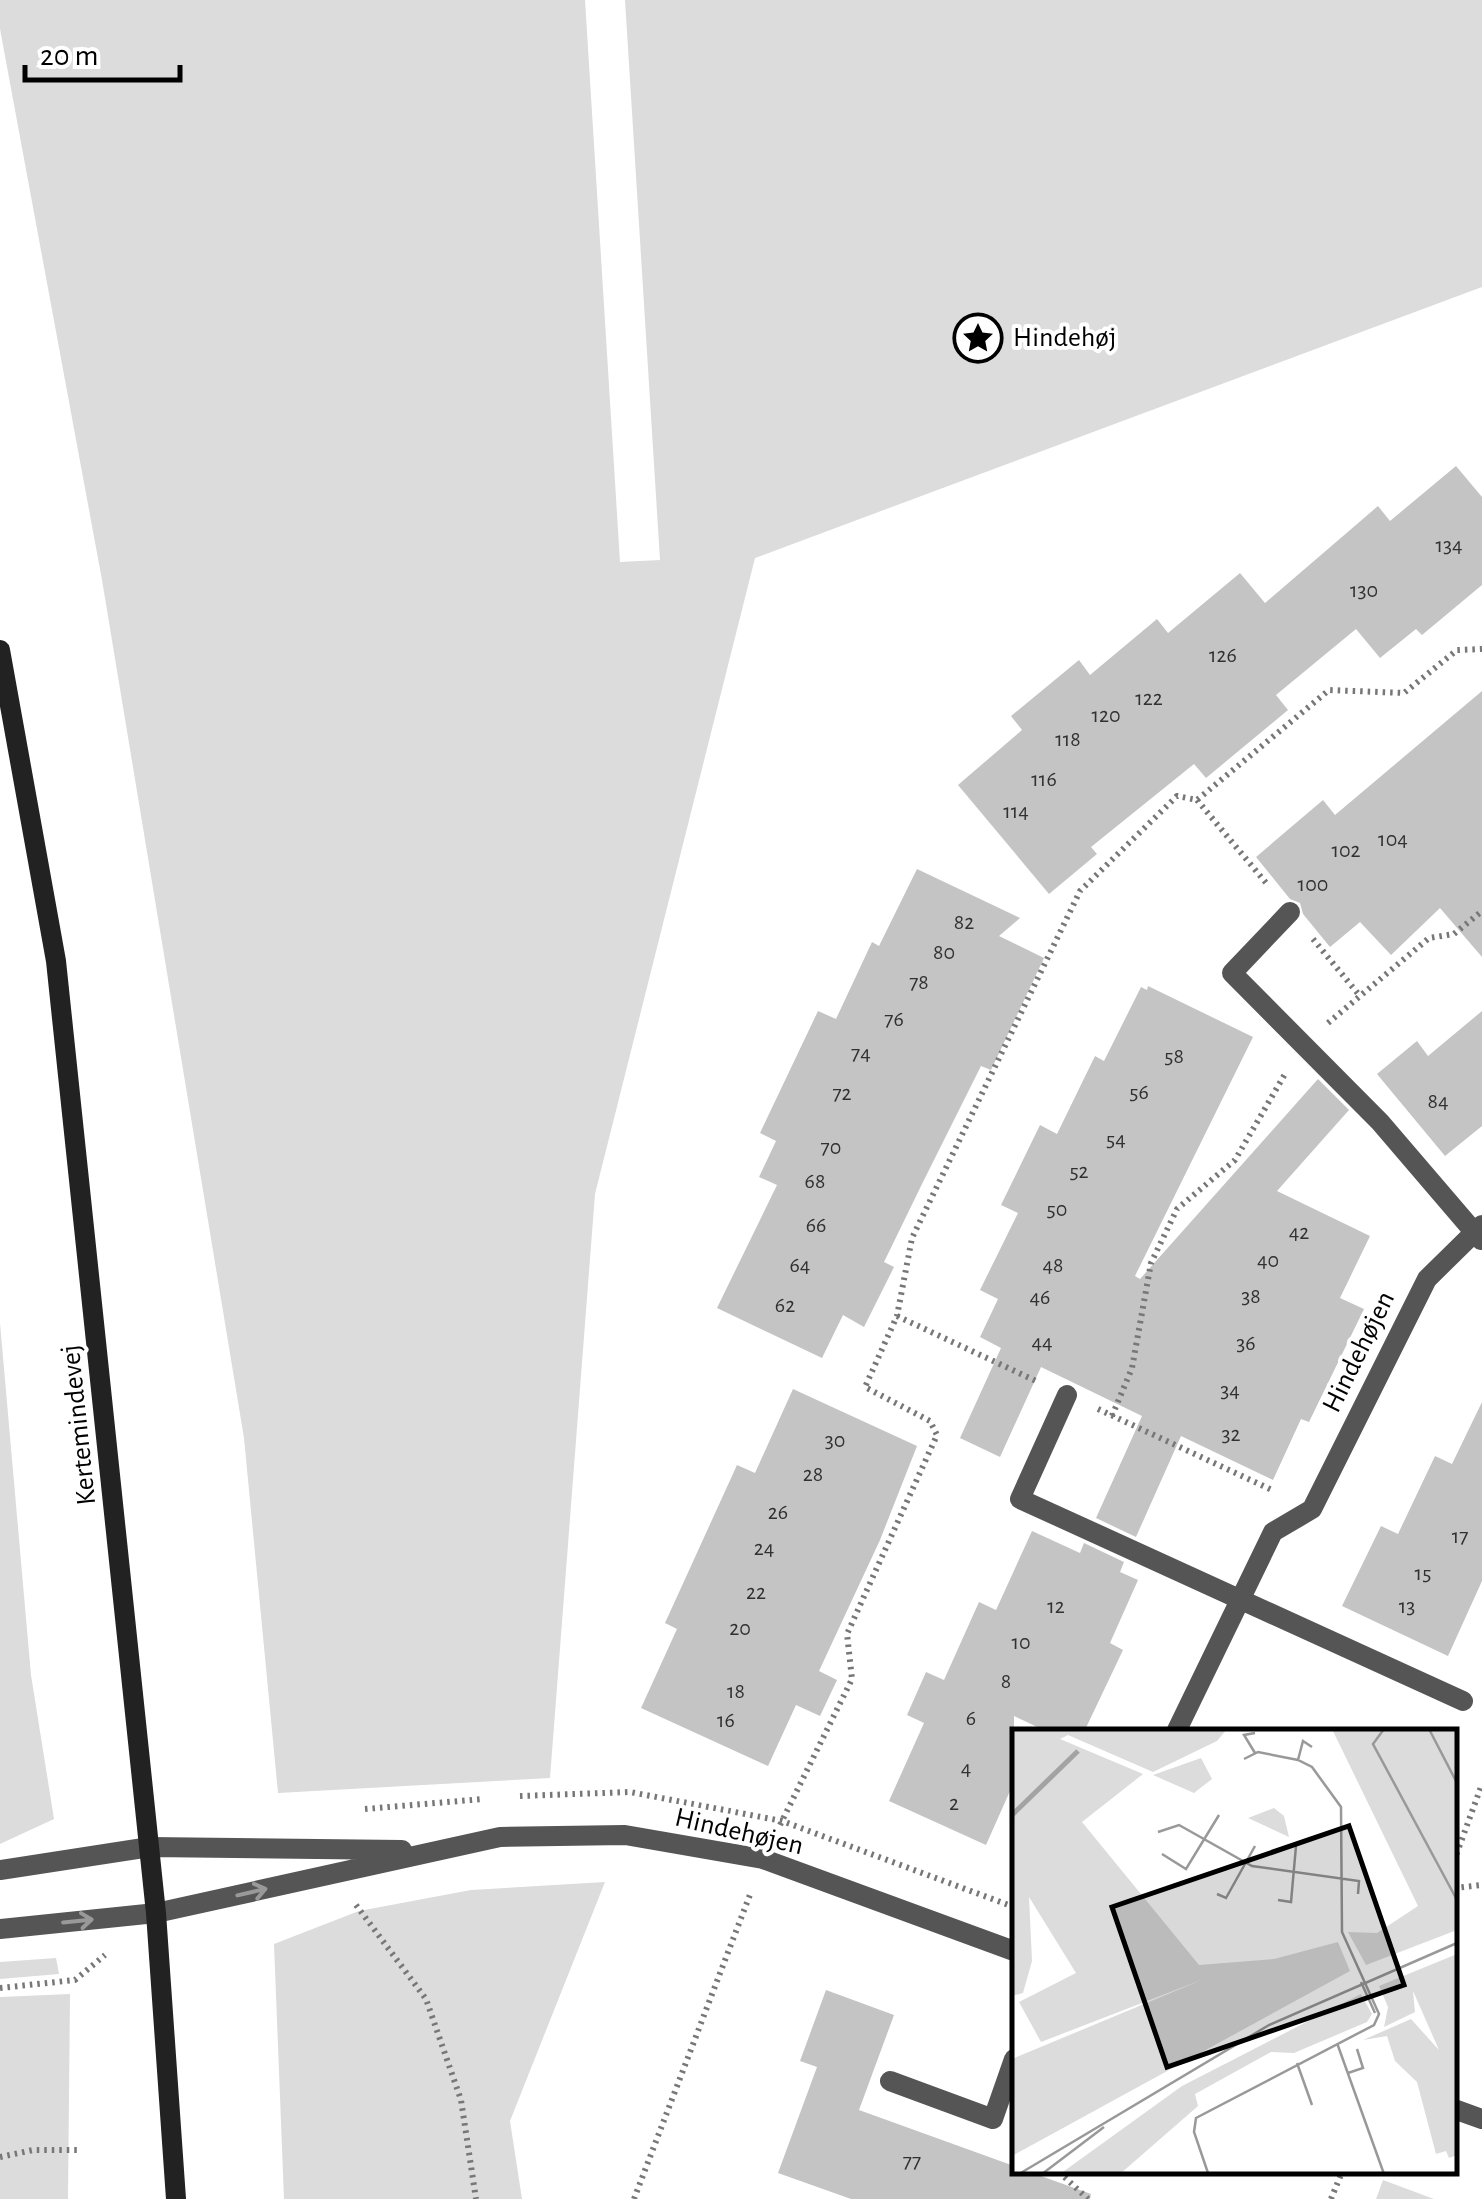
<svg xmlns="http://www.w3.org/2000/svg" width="1482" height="2199" font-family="'Alegreya Sans',sans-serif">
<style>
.green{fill:#dcdcdc}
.building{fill:#c4c4c4}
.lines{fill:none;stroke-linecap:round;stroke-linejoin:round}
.path{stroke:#777;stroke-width:6;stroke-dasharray:2.5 5;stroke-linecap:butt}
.street{stroke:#555;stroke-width:20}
.secondary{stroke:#222;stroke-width:20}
.oneway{stroke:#999}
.labels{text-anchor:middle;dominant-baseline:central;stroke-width:8;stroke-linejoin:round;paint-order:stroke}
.number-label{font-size:22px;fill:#313131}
.poi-label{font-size:28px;fill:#000;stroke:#fff;text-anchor:start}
.street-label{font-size:28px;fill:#000;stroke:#fff}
.inset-river{fill:none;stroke:#a3a3a3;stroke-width:5}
.inset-road{fill:none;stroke:#999;stroke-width:2.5}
.view{fill:#000;fill-opacity:0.15;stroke:#000;stroke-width:5}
.inset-edge{fill:none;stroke:#000;stroke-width:5}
</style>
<rect width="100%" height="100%" fill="#fff"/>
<path class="green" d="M0,0H585L620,562L660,560L625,0H1482V287L755,558L595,1194L550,1778L278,1793L244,1438L102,580L0,29Z
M0,1323L31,1675L54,1819L0,1844Z
M605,1882L510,2121L522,2199H284L274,1944L359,1911L471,1890Z
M56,1958L59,1974L0,1979V1962Z
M70,1994L68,2199H0V1997Z
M1383,2180L1434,2199H1376Z"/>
<path class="building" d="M1456,466L1482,497V585L1422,635L1416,629L1380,658L1356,629L1276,695L1288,710L1206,778L1194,764L1091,847L1097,854L1049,894L958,785L1022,730L1011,716L1079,660L1090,675L1157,619L1168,633L1240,573L1265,603L1378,506L1390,521Z
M1482,691V957L1440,908L1391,955L1360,922L1330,947L1303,914L1300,903L1290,899L1256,857L1323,800L1335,815Z
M917,869L1020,918L999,936L1044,958L991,1070L981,1066L922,1184L884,1262L894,1267L864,1327L843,1315L822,1358L717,1308L777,1185L759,1177L776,1141L760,1133L818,1011L836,1019L872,942L879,946Z
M1148,986L1253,1037L1135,1276L1140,1279L1318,1079L1349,1110L1277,1191L1370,1236L1340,1298L1364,1309L1309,1422L1301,1419L1273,1480L1181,1436L1136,1537L1096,1518L1142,1416L1041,1367L1000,1457L960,1438L1001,1348L980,1337L998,1299L980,1290L1018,1213L1001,1205L1040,1125L1057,1134L1095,1056L1104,1061L1141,987L1147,990Z
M1482,1011V1126L1445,1156L1377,1074L1417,1041L1428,1056Z
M793,1389L917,1446L880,1540L819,1671L837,1680L820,1716L796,1705L768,1766L641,1708L677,1629L665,1623L737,1465L755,1473Z
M1482,1402V1581L1448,1656L1342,1606L1381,1526L1398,1534L1435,1456L1452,1464Z
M1032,1531L1080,1553L1084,1543L1124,1562L1120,1572L1138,1580L1110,1643L1123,1650L1084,1732H1048L1014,1716V1782L986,1845L889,1801L924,1723L907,1715L926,1672L944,1680L979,1602L996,1610Z
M826,1990L894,2015L859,2110L1014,2166V2172H1030L1091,2194L1090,2199H851L778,2173L817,2067L800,2061Z"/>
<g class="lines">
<path class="path" d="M1197,800L1267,884
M1313,939L1360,996
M1328,1023L1429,938L1454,934L1482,911
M897,1316L1036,1381
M1098,1409L1272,1490
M1112,1416L1132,1368L1151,1263L1177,1209L1235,1160L1285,1074
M520,1796L630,1792L782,1821L1014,1907
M365,1809L483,1799
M780,1825L852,1679L847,1634L937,1435L930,1421L865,1387L897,1316L912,1238L1080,891L1177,796L1197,800L1329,690L1404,693L1457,650L1482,649
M1454,1861L1482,1784
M1454,1888L1482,1885
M356,1905L426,1999L461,2100L476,2199
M0,1988L75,1980L105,1955
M0,2157L33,2150H77
M1059,2172L1088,2199
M634,2199L751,1892
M1331,2199L1342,2172"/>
<path class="street" d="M1290,912L1232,973L1380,1122L1481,1240
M1067,1395L1020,1499L1463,1701
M1176,1732L1273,1532L1312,1509L1427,1279L1482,1225
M0,1870L150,1847L402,1850
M0,1929L156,1913L500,1837L625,1835L763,1859L1014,1951
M890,2081L993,2119L1014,2059
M1454,2109L1482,2119"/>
<path class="secondary" d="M0,650L56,961L156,1913L176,2199"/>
</g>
<defs><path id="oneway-shaft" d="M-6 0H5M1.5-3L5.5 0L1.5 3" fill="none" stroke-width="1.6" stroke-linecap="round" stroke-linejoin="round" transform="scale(2.5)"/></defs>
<g class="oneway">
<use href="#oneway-shaft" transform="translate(252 1892) rotate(-13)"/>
<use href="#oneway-shaft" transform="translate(78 1921) rotate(-6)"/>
</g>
<defs>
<g id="sight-ring" transform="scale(2.5)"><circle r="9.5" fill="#fff" stroke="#000" stroke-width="1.5"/><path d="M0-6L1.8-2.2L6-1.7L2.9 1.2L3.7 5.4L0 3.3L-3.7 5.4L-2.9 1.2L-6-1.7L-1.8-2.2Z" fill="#000"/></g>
</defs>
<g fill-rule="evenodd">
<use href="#sight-ring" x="978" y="338"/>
</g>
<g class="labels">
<g class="number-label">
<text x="1449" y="545">134</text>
<text x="1364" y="590">130</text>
<text x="1223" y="655">126</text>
<text x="1149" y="698">122</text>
<text x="1106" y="715">120</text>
<text x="1068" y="739">118</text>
<text x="1044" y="779">116</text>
<text x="1016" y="811">114</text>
<text x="1393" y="839">104</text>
<text x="1346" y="850">102</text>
<text x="1313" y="884">100</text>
<text x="964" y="922">82</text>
<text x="944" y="952">80</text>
<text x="919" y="982">78</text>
<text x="894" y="1019">76</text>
<text x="861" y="1053">74</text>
<text x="1174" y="1056">58</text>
<text x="1139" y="1092">56</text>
<text x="842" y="1093">72</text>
<text x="1438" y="1101">84</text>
<text x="1116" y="1139">54</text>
<text x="831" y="1147">70</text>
<text x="1079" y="1171">52</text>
<text x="815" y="1181">68</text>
<text x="1057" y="1209">50</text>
<text x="816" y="1225">66</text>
<text x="1299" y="1232">42</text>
<text x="1268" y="1260">40</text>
<text x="800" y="1265">64</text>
<text x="1053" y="1265">48</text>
<text x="1251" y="1296">38</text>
<text x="1040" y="1297">46</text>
<text x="785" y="1305">62</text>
<text x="1042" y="1342">44</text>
<text x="1246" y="1343">36</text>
<text x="1230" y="1390">34</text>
<text x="1231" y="1434">32</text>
<text x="835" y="1440">30</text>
<text x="813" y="1474">28</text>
<text x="778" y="1512">26</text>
<text x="1460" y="1536">17</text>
<text x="764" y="1548">24</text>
<text x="1423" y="1573">15</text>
<text x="756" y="1592">22</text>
<text x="1056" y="1606">12</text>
<text x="1407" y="1606">13</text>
<text x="740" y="1628">20</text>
<text x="1021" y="1642">10</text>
<text x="1006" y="1681">8</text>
<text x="736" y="1691">18</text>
<text x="971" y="1718">6</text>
<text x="726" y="1720">16</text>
<text x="966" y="1768">4</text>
<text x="954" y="1803">2</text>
<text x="912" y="2161">77</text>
</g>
<g class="poi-label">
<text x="1013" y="338">Hindehøj</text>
</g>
<g class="street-label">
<text transform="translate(1359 1352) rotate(-64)">Hindehøjen</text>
<text transform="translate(79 1425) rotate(-96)">Kertemindevej</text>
<text transform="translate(739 1832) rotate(13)">Hindehøjen</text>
</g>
</g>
<g transform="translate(1012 1729)">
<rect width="445" height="445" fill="#fff"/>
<path d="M0,0H215L205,12L141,43L56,6L48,10L131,45L70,93L187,236L262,230L326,213L338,242L0,427V330L192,250L29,313L7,273L64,244L17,168L20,232L11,264L0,267ZM320,0H445V201L354,236L336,203L365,204L406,177ZM189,29L200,50L182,64L141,46ZM262,79L272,87L277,108L236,89ZM445,225V426L437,429L434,422L424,425L405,353L383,332L375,307L351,311L399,290L427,321L401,262L403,283L372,298L376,278L367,257ZM349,265L360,285L355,293L282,324L259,323L183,365L186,377L108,445H48L170,357Z" fill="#dcdcdc"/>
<path class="inset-river" d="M0,86L66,22"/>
<path class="inset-road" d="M372,0L361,15L445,171M417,0L445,54M243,4L232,6L243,24M286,31L291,12L300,18M146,103L167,96L240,137L347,152L346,165M150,125L174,140L207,86M205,165L214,169L243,117M266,171L279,173L284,117M349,253L363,284M325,314L372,445M285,334L300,376M336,344L351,339L345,320M196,444L182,403L184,389L362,296L367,285L330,203L329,78L300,38L286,31L246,23L232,30M7,445L257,296L445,214M30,445L92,398"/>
<path class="view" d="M337,97L392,256L155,338L100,178Z"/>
<rect width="445" height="445" class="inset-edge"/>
</g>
<path d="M25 65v15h155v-15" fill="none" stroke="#000000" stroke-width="5"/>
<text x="40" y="65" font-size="30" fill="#000000" stroke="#ffffff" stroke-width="8" paint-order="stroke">20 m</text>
</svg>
